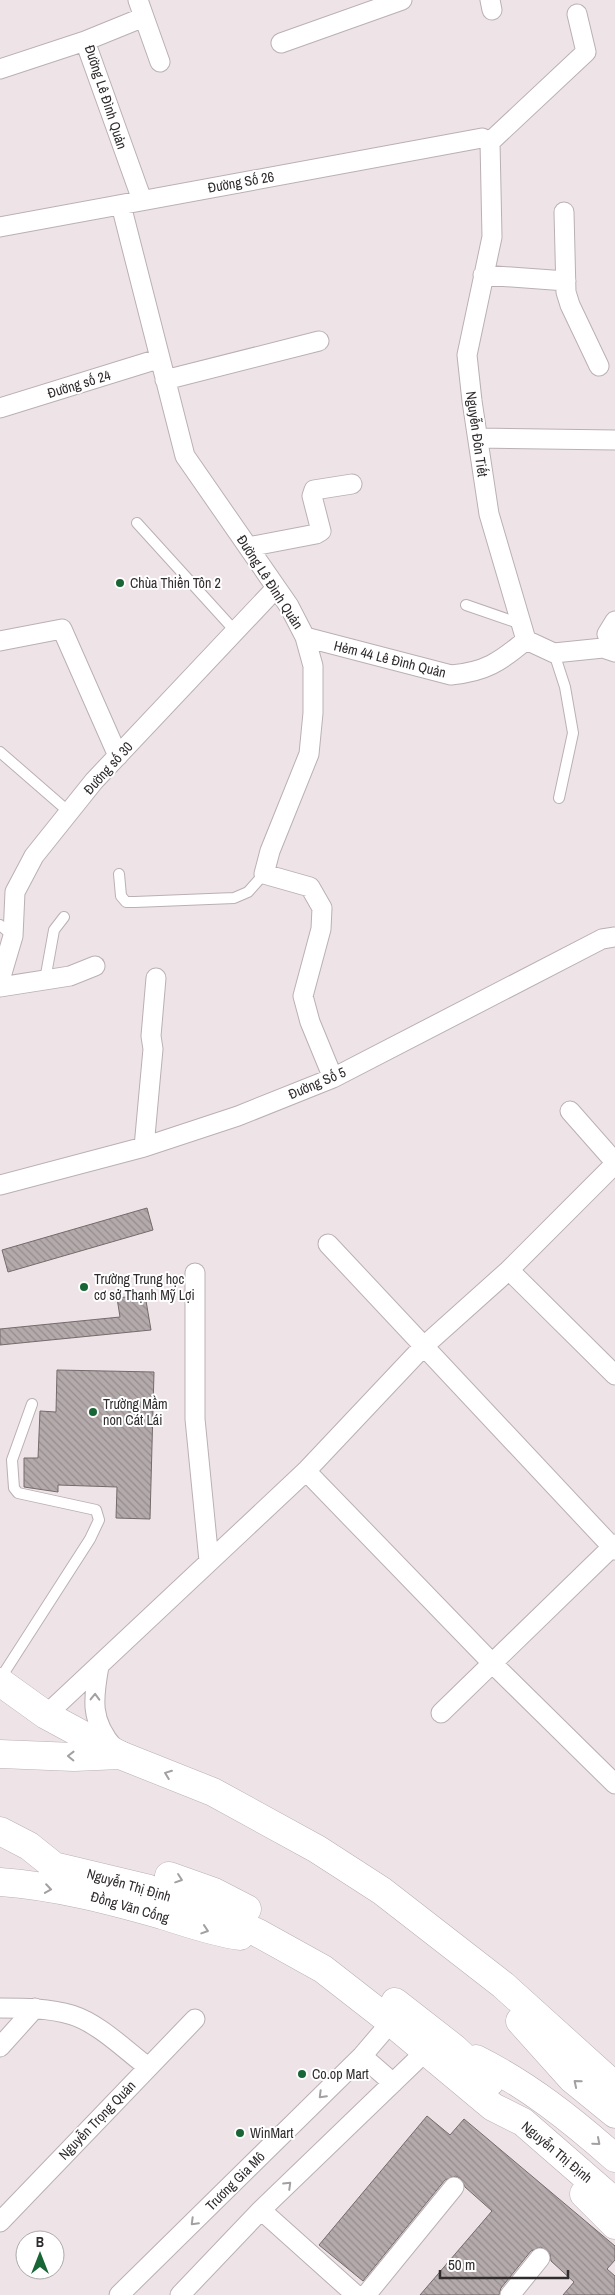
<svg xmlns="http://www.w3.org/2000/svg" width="615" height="2295" font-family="'Archivo Narrow',sans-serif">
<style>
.building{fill:url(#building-back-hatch);stroke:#746b6d}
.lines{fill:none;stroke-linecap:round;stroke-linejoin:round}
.service-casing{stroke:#bab0b3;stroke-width:12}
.minor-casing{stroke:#bab0b3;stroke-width:21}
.secondary-casing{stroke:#bab0b3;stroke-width:29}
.primary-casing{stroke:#bab0b3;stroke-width:29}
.service{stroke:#fff;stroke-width:10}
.minor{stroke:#fff;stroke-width:19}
.secondary{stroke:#fff;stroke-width:28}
.primary{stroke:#fff;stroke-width:28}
.oneway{stroke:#a2a0a0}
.poi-dot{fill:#186635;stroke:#fff;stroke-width:2}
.labels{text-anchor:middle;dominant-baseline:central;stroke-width:4;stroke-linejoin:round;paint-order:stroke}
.street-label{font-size:14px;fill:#302c2d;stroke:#fff}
.poi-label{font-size:14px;fill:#302c2d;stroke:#fff;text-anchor:start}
</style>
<defs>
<pattern id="building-back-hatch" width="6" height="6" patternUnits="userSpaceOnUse" patternTransform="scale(1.25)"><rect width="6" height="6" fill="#b4aaac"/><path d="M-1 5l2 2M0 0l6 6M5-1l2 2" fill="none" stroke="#938b8c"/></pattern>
</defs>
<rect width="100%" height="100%" fill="#eee3e6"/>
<path class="building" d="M147,1208L153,1230L8,1272L2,1250Z
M145,1295L151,1330L0,1345V1329L120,1317L117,1298Z
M57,1370L154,1372L150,1519L116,1518L117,1487L58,1485V1492L24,1487V1458H38L40,1411L56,1412Z
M427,2116L450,2135L464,2119L615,2246V2260L607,2269L615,2276V2295H563L574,2282L551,2261L550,2254L541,2247L531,2251L501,2288L499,2295H420L492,2211L465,2187L461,2179L456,2176L445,2180L363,2281L319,2245Z"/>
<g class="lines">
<g class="service-casing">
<path id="service" d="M137,523L236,632
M466,605L521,624
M554,653L565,687L573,733L559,798
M0,752L69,812
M119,874L121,896L126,902H135L234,898L248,892L264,874
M0,925L13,936
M45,980L54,930L64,917
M0,1679L90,1539L99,1520L96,1510L18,1493L14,1488L12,1460L32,1404"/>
</g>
<g class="minor-casing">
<path id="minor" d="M138,0L144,17L85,41L142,200
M490,0L492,10
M144,17L160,62
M281,43L402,0
M0,69L85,41
M490,142L586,52L577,14
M121,205L185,456L289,606L305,637L313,666V713L309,754L270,851L264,874L310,887L322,908L321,929L303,996L310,1022L333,1078
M564,212L566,292L570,305L599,366
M0,227L482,138L490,142L492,237L467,355L472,401L489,514L526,640L554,653L603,648L615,652
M483,275L566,281
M165,380L319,341
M0,408L158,359
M478,438L615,440
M248,547L316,534L321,531L312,496L314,490L352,484
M615,621L607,634L615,650
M305,637L451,675C485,672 500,662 526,640
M0,641L62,629L118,756
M0,980L13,936L15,892L34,856L94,781L276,588
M0,987L70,976L95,966
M570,1111L615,1162
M144,1147L153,1049L151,1036L156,978
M0,1185L144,1147L238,1116L333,1078L602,939L615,937
M328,1244L615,1550
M509,1270L615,1375
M195,1273V1419L209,1561
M306,1471L493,1664L615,1784
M99,1666C93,1699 90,1721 114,1748
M441,1713L615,1544
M46,1715L306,1471L423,1347L509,1270L615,1164
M0,2008C24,2008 49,2008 72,2015C100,2024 125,2050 148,2067
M0,2047L35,2008
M362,2056L393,2083
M261,2210L356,2295
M0,2222L195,2019
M119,2295L362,2056L391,2022
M180,2295L261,2210L426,2051
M366,2295L454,2187
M510,2295L540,2258"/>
</g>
<g class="secondary-casing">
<path id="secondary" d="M0,1682L46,1715L120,1755"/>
</g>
<g class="primary-casing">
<path id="primary" d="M0,1754L74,1757L120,1755L213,1792L317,1849L382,1891L503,1985L615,2086
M0,1831L29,1846L54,1866L146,1888L207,1910L258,1933L323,1969L391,2022L493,2107L523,2122L615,2202
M169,1876L214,1892L247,1909
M0,1882C55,1886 109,1900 162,1915C188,1923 212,1932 240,1936
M395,2002L454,2048L490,2082
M520,2021L572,2079L615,2114
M476,2059C528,2085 572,2120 615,2158
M584,2194L615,2225"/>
</g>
<use href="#service" class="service"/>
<use href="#minor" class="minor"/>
<use href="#secondary" class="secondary"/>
<use href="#primary" class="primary"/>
</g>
<defs><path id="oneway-chevron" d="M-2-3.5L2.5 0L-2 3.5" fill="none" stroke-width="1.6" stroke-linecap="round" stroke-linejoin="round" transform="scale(1.25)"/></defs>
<g class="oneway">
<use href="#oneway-chevron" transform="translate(95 1697) rotate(-89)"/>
<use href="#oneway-chevron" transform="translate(71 1756) rotate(-179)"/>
<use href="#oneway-chevron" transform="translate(168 1774) rotate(-159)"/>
<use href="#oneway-chevron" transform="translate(179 1879) rotate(19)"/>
<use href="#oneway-chevron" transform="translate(48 1889) rotate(8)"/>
<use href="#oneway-chevron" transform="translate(205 1930) rotate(18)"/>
<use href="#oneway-chevron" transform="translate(577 2083) rotate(-140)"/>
<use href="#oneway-chevron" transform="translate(322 2095) rotate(135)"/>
<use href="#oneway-chevron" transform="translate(597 2142) rotate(41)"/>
<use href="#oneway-chevron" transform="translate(288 2185) rotate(-44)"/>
<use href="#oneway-chevron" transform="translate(194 2222) rotate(135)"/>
</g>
<g class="poi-dot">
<circle cx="120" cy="583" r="5"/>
<circle cx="84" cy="1287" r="5"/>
<circle cx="93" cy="1412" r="5"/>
<circle cx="302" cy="2074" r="5"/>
<circle cx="240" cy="2133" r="5"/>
</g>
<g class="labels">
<g class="street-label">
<text transform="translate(106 97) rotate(72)">Đường Lê Đình Quản</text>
<text transform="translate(241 182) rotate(-10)">Đường Số 26</text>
<text transform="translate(79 384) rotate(-17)">Đường số 24</text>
<text transform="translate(477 434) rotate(82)">Nguyễn Đôn Tiết</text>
<text transform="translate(270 582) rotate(57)">Đường Lê Đình Quản</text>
<text transform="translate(390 659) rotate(14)">Hẻm 44 Lê Đình Quản</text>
<text transform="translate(108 768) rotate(-48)">Đường số 30</text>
<text transform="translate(317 1083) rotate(-23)">Đường Số 5</text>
<text transform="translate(129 1885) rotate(16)">Nguyễn Thị Định</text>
<text transform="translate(130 1907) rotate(16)">Đồng Văn Cống</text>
<text transform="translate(97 2120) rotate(-46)">Nguyễn Trọng Quản</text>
<text transform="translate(557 2152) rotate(40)">Nguyễn Thị Định</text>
<text transform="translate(235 2181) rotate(-45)">Trương Gia Mô</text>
</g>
<g class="poi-label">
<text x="130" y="583">Chùa Thiền Tôn 2</text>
<text x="94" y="1279">Trường Trung học<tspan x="94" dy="16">cơ sở Thạnh Mỹ Lợi</tspan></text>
<text x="103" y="1404">Trường Mầm<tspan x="103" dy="16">non Cát Lái</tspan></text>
<text x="312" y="2074">Co.op Mart</text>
<text x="250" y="2133">WinMart</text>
</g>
</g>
<g transform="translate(40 2255)"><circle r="24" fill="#ffffff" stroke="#acabab"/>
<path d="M0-4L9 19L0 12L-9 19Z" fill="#186635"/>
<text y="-8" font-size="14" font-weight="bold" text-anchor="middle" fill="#302c2d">B</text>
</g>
<path d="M440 2270v8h128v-8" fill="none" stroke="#302c2d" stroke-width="2.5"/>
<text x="448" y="2270" font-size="15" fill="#302c2d" stroke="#ffffff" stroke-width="4" paint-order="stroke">50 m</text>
</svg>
